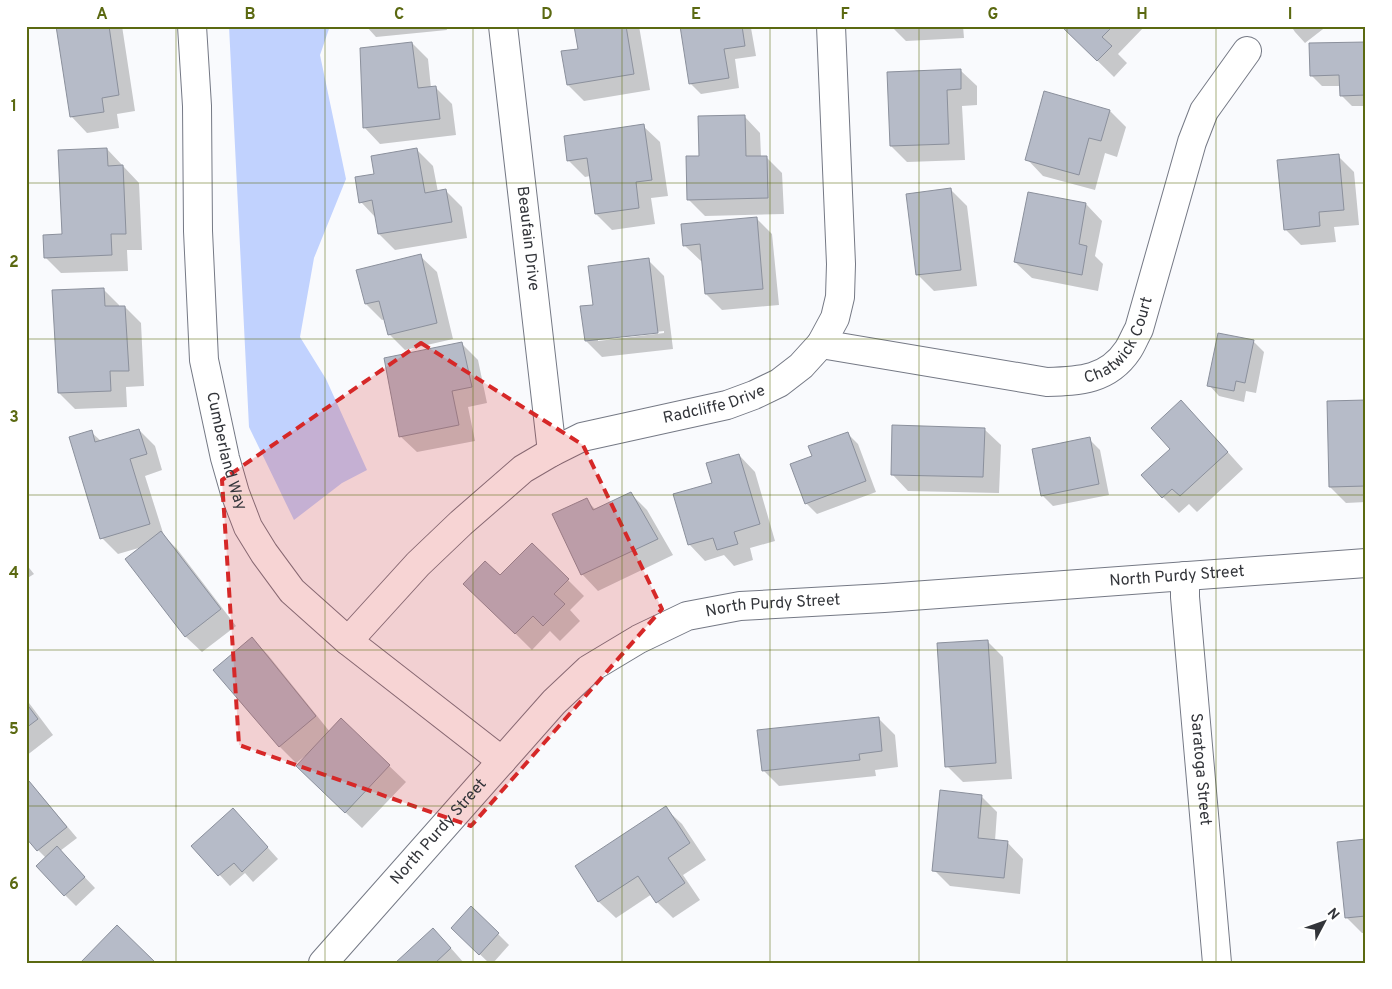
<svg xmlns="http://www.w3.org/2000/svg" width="1392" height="989" font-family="Overpass,sans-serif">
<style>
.water{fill:#c1d2fe}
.shadow{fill:#0003;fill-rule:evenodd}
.building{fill:#b6bbc8;stroke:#8b909c}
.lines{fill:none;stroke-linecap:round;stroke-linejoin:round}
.street-casing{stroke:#757985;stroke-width:30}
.secondary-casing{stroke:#757985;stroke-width:30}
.street{stroke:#fff;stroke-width:28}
.secondary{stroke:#fff;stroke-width:28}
.marked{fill:#d62828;fill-opacity:0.2;stroke:#d62828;stroke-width:4;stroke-dasharray:10 6;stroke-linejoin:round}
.grid{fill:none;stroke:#5b6911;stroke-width:1;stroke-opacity:0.55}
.labels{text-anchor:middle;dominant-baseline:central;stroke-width:4;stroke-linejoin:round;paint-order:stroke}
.street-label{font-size:16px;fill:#33353a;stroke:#fff}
.neatline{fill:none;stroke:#5b6911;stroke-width:2}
.grid-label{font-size:16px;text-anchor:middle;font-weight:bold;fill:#5b6911}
</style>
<rect width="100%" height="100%" fill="#f9fafd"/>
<path class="water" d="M229,26H330L320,55L346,179L314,258L300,337L326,379L367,470L342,483L294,520L249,427Z"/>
<path class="shadow" d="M57,26H122L135,111L117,114L119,128L87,133L71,116Z
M366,26H446L447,30L376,37Z
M575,26H639L650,90L584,101L568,85L579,50Z
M681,26H750L751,28L756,56L735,59L739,88L701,94L690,83Z
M891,26H963L964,38L906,41Z
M1062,26H1143L1144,27L1118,54L1127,63L1114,77Z
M1291,26H1327L1305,43L1295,32Z
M412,43L428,59L431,88H436L452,104L456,135L380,144L364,127Z
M1366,43V106H1352L1341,95V86H1322L1311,75Z
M960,70L977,86V105L962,106L965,160L907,162L891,146Z
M1110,111L1126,127L1117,157L1105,153L1095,190L1043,176L1027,159Z
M744,116L760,133L761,157H766L782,173L784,214L705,216L688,199L700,157Z
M643,126L660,142L668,196L651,198L655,224L612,230L596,214L590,176L585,177L568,160Z
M107,149L139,183L142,250H127L128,271L61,273L45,257L63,235Z
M417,150L433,166L438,192L446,191L462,207L467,238L395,250L379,234L376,218L361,202L375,175Z
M1338,156L1354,172L1359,225L1334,227L1336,242L1301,245L1285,229Z
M951,190L967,206L977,286L934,291L918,275L908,195Z
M1028,193L1086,204L1102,221L1095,256L1103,264L1098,291L1032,278L1015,262Z
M756,218L772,234L779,305L722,310L706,294L703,261H701L684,245Z
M420,256L437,272L453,339L405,350L389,334L385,319L382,320L366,304Z
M648,260L664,276L673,349L602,357L586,341L595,306ZM664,331V333L598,341V339Z
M103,289L119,305V307H125L141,323L144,386L126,387L127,407L75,409L59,393Z
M1253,341L1264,352L1256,393L1246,391L1244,402L1219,396L1209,385Z
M462,344L478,360L487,403L468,407L475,441L417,452L400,436Z
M1366,401V502L1346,503L1330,487Z
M1197,418L1243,469L1197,512L1189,504L1179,513L1163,497L1172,449Z
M984,429L1001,445L999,493L908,491L892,474Z
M139,430L155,446L162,470L145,476L164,536L177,549L236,626L202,652L185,636L142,547L118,554L102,538L91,432L101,441Z
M847,433L858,444L876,492L817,514L806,503L813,457Z
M1089,439L1100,450L1109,495L1053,506L1042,495Z
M739,455L755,472L775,541L750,548L753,560L734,566L724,555L705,561L689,544L713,484Z
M631,494L647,510L673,555L598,591L582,574L586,500L596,510Z
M532,544L584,596L570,610L580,621L560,641L550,631L532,650L465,584L500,577Z
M26,564L34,574L26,579Z
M252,638L268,655L330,732L341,720L406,782L362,828L313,782L306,757L305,756L296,763L280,747L215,670Z
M987,641L1003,657L1012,779L963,782L947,766Z
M26,699L53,735L26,756Z
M878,718L895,735L898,767L875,770L876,776L779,786L763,770Z
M29,782L39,793L77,838L60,851L95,888L76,906L65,895L46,858L38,850Z
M981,796L997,812L995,841L1007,842L1023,859L1020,894L950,886L934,870Z
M665,808L682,824L706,860L683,875L700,900L673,918L657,902L652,894L616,918L599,902L576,866Z
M244,821L278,859L253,882L245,873L230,886L193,846Z
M1366,841V933H1362L1346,917Z
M472,908L509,945L493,963H489L464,939Z
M449,946L464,963H397Z"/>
<path class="building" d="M56,26H109L119,95L102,98L104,112L70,117Z
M574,26H626L634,74L567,85L561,51L578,49Z
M680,26H742L745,46L724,49L729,78L689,84Z
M1061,26H1113L1102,37L1112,46L1097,61Z
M412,42L418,88L436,86L440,119L363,128L360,48Z
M1366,42V95L1340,96L1339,75L1310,76L1309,43Z
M961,69V89L947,90L949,144L890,146L887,72Z
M1044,91L1110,110L1101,141L1089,138L1079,175L1025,160Z
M745,115L746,156H767L768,198L687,200L686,156H699L698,116Z
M644,124L652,180L636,182L639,208L595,214L587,158L567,161L564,136Z
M107,148L108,166L123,165L126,234H111L112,255L44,258L43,235L62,234L58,150Z
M417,148L425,193L446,189L452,222L378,234L372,200L359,203L355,177L374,174L371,156Z
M1339,154L1344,210L1319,212L1320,226L1284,230L1277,160Z
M951,188L961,270L916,275L906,194Z
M1028,192L1086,203L1079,244L1087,246L1082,275L1014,262Z
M757,217L763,289L705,294L700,244L683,246L681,224Z
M421,254L437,323L388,335L379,301L365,304L356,270Z
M649,258L658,333L585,341L580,306L593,305L588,266Z
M104,288L105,306H125L129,371H110L111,391L58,393L52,290Z
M1218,333L1254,340L1245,383L1236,381L1234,391L1207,386Z
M462,342L472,387L452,391L459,425L399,437L384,358Z
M1181,400L1228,452L1180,496L1172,489L1162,498L1141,475L1170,449L1151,428Z
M1366,400V486L1329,487L1327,401Z
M892,425L985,428L983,477L891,475Z
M139,429L147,454L130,459L150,524L100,539L69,437L92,430L95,442Z
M848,432L866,481L805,504L790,464L812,456L808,446Z
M1090,437L1099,484L1041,496L1032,449Z
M739,454L760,524L734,532L738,544L717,550L713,538L688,545L673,494L712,483L706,463Z
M631,492L658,539L581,575L552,514L587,498L593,510Z
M161,531L221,609L185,637L125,559Z
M532,543L569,579L554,594L565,604L543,626L533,616L515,634L463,584L485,561L500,575Z
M252,637L316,716L279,747L213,670Z
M988,640L996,763L945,767L937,643Z
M26,703L38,719L26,728Z
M879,717L882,751L859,754L860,760L762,771L757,730Z
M341,718L390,765L345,813L296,766Z
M29,781L67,827L37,851L26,838V783Z
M940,790L982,795L978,838L1008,841L1004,878L932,871Z
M666,806L690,843L668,858L685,883L656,903L638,876L598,902L575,866Z
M233,808L268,847L242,872L234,863L218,876L191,846Z
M1366,839V916L1345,918L1337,842Z
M57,846L85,877L64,896L36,866Z
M471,906L499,933L479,955L451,928Z
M117,925L156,963H80Z
M433,928L451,948L435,963H395Z"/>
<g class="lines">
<g class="street-casing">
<g id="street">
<path id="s1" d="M192,26L197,106L198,231L204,360L225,458L235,493L248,527L264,553L292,591L348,641L502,761"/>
<path id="s2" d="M503,26L552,452"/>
<path id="s3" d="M821,344L1047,382C1080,381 1108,380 1128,350C1132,344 1135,336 1139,329L1192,142L1204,111L1247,51"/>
<path id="s4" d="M1185,576V597L1217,963"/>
<path id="s5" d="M348,641L418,564L461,523L523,469L552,452L582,437L727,405L754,395L779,383L801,366L821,344L835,318L840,297L841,264L831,26"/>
</g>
</g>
<g class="secondary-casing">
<g id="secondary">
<path id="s6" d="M323,963L554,702L589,669L639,639L687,616L740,606L884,598L1366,563"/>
</g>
</g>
<use href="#street" class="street"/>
<use href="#secondary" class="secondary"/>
</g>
<path class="marked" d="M421,343L583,445L662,609L471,826L239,745L222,480Z"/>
<path class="grid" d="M176,26V963M325,26V963M473,26V963M622,26V963M770,26V963M919,26V963M1067,26V963M1216,26V963M26,183H1366M26,339H1366M26,495H1366M26,650H1366M26,806H1366"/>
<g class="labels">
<g class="street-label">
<text stroke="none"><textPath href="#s2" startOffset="214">Beaufain Drive</textPath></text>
<text stroke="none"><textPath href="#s3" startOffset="322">Chatwick Court</textPath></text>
<text stroke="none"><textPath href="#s5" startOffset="449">Radcliffe Drive</textPath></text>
<text stroke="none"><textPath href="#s1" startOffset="428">Cumberland Way</textPath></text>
<text stroke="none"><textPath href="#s6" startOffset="1000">North Purdy Street</textPath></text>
<text stroke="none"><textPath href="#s6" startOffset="595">North Purdy Street</textPath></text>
<text stroke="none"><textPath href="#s4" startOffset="194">Saratoga Street</textPath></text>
<text stroke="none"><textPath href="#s6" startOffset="175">North Purdy Street</textPath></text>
</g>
</g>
<rect width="1392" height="989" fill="none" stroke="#ffffff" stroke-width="55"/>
<g transform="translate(1324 922) rotate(49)" stroke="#ffffff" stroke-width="4" paint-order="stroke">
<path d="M0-4L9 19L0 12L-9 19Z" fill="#33353a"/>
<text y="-8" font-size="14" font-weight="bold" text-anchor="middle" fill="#33353a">N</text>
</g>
<rect x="28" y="28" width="1336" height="934" class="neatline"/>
<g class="grid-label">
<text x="102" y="19">A</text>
<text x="250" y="19">B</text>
<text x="399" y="19">C</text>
<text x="547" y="19">D</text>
<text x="696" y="19">E</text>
<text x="845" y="19">F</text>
<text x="993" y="19">G</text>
<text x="1142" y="19">H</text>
<text x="1290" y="19">I</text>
<text x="14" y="111">1</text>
<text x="14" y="267">2</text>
<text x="14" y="422">3</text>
<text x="14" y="578">4</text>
<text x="14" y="734">5</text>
<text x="14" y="889">6</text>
</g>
</svg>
